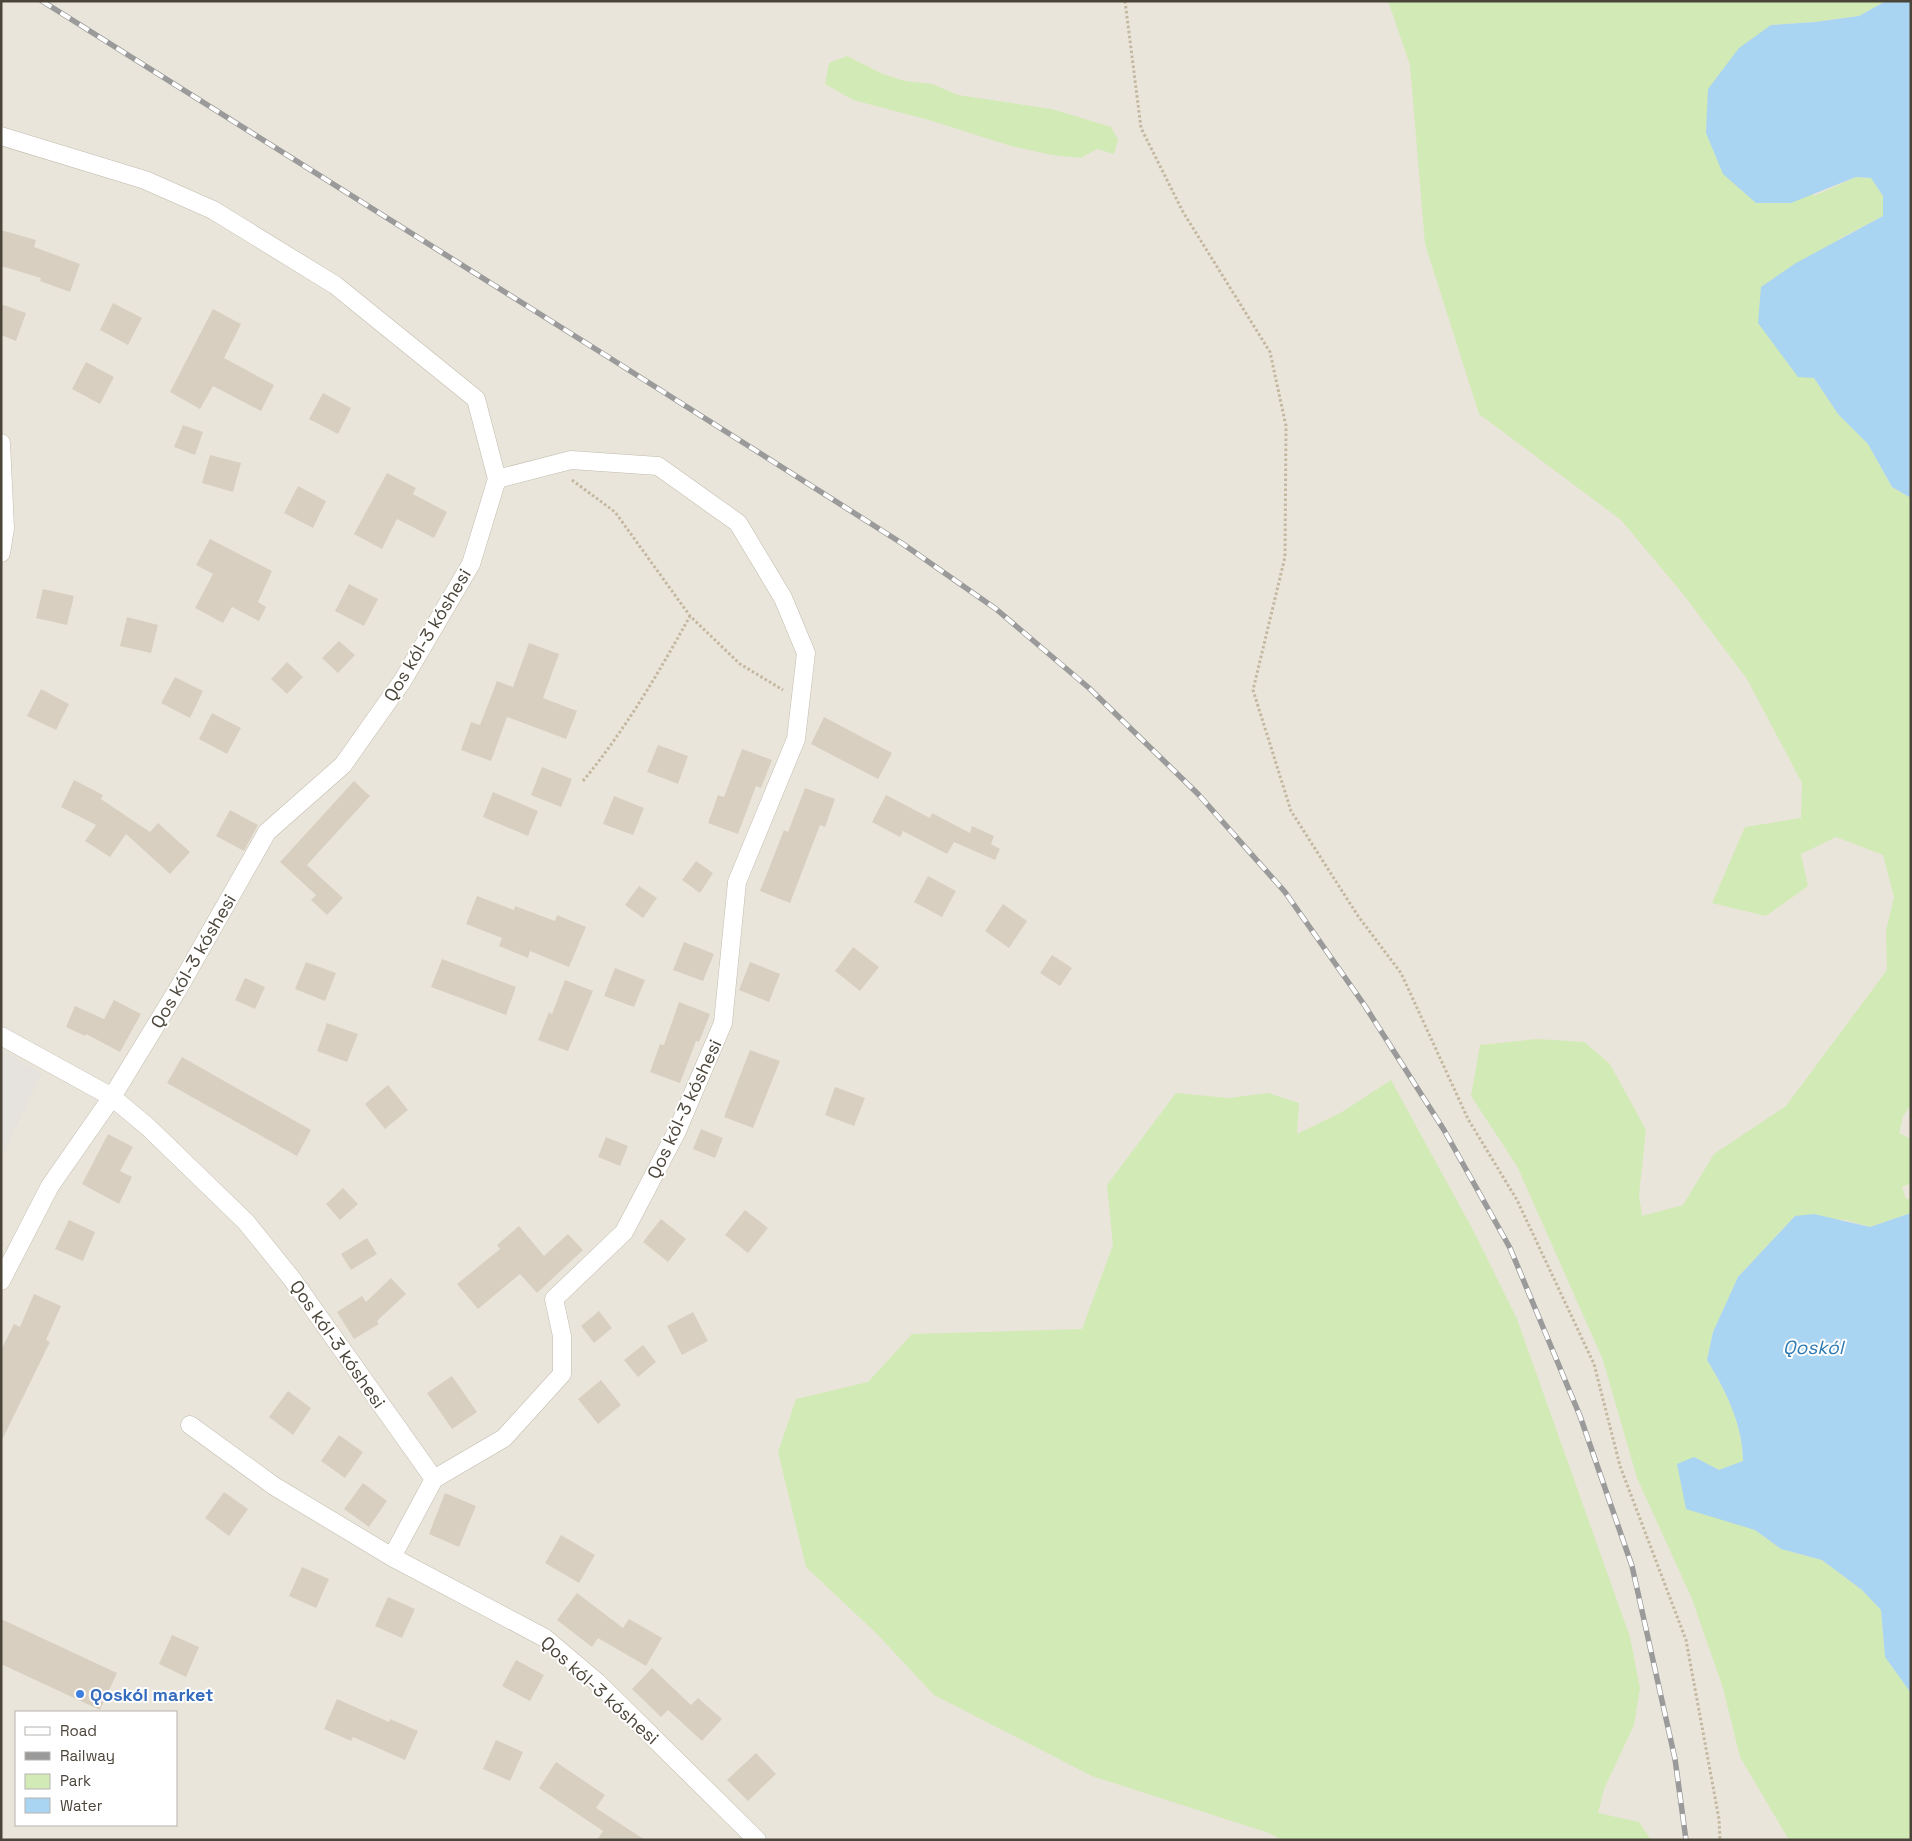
<svg xmlns="http://www.w3.org/2000/svg" width="1912" height="1841" font-family="'Space Grotesk',sans-serif">
<style>
.residential{fill:#eae5da;fill-rule:evenodd}
.industrial{fill:#e6e2dd}
.green{fill:#d2eab5}
.water{fill:#a9d4f2}
.building{fill:#d8cfc1}
.lines{fill:none;stroke-linecap:round;stroke-linejoin:round}
.minor-casing{stroke:#c2bbae;stroke-width:19}
.path{stroke:#c4b79f;stroke-width:3;stroke-dasharray:2.5 2.5;stroke-linecap:butt}
.minor{stroke:#fff;stroke-width:18}
.rail-casing{stroke:#9a9a9a;stroke-width:5.5}
.rail{stroke:#fff;stroke-width:4;stroke-dasharray:11;stroke-linecap:butt}
.shop-dot{fill:#3f7fe0;stroke:#fff;stroke-width:2}
.labels{text-anchor:middle;dominant-baseline:central;stroke-width:4;stroke-linejoin:round;paint-order:stroke}
.street-label{font-size:18px;fill:#4b4439;stroke:#fff}
.shop-label{font-size:18px;font-weight:bold;fill:#366cbe;stroke:#fff;text-anchor:start}
.water-label{font-size:19px;font-style:italic;fill:#2e7ab2;stroke:#fff}
</style>
<rect width="100%" height="100%" fill="#f6f3ec"/>
<path class="residential" d="M1,1H1911V1840H1ZM16,1712H176V1825H16Z"/>
<path class="industrial" d="M1,1050L42,1073L1,1158Z"/>
<path class="green" d="M1388,1H1886L1859,16L1815,22L1771,25L1814,196L1856,177L1871,178L1883,196V216L1839,239L1814,378L1838,414L1868,444L1892,487L1911,498V1105L1903,1116L1899,1133L1911,1139V1183L1902,1187L1906,1199H1911V1213L1870,1227L1846,1220L1795,1216L1738,1277L1713,1332L1707,1360C1726,1391 1743,1425 1743,1461L1719,1470L1694,1457L1723,1519L1755,1530L1781,1549L1822,1560L1862,1590L1881,1610L1885,1657L1911,1693V1840H1789L1740,1757L1723,1688L1692,1599L1637,1478L1603,1360L1517,1166L1471,1096L1480,1045L1537,1039L1584,1042L1610,1064L1646,1130L1639,1195L1642,1216L1683,1205L1714,1154L1786,1106L1887,970L1886,931L1894,897L1883,855L1836,837L1801,854L1808,886L1766,916L1712,903L1745,827L1801,818L1802,783L1747,679L1683,594L1621,520L1479,414L1425,244L1410,65Z
M847,56L883,74L905,81L932,84L958,95L1052,109L1111,127L1118,140L1114,154L1097,149L1081,158L1052,155L1011,146L929,120L853,100L825,84L829,63Z
M1391,1080L1473,1230L1517,1319L1630,1637L1640,1688L1634,1725L1604,1789L1598,1813L1639,1822L1651,1840H1282L1269,1833L1092,1776L934,1695L877,1634L806,1567L778,1452L796,1399L868,1382L912,1334L1082,1329L1113,1245L1107,1185L1176,1093L1229,1098L1268,1093L1299,1103L1297,1134L1342,1112Z"/>
<path class="water" d="M1886,1H1911V498L1892,487L1868,444L1838,414L1814,378L1798,377L1758,323L1761,287L1796,263L1883,216V196L1871,178L1856,177L1791,203H1756L1723,174L1706,133L1708,89L1739,48L1771,25L1815,22L1859,16Z
M1911,1213V1693L1885,1657L1881,1610L1862,1590L1822,1560L1781,1549L1755,1530L1686,1509L1677,1464L1694,1457L1719,1470L1743,1461C1743,1425 1726,1391 1707,1360L1713,1332L1738,1277L1795,1216L1814,1214L1870,1227Z"/>
<path class="building" d="M1,230L36,240L34,247L80,264L70,292L40,281L41,278L1,266Z
M113,303L142,318L128,345L100,330Z
M1,304L26,313L16,341L1,335Z
M213,309L241,324L224,358L274,385L261,411L213,386L200,409L170,392Z
M86,362L114,377L100,404L72,389Z
M323,393L351,408L338,434L309,419Z
M183,425L203,432L195,455L174,447Z
M210,455L241,463L233,492L202,483Z
M387,473L416,488L413,494L447,512L434,538L397,519L382,549L354,534Z
M298,486L326,501L313,528L284,513Z
M210,539L272,571L258,602L266,607L259,621L232,607L223,623L195,608L213,574L196,565Z
M349,584L378,599L364,626L335,611Z
M43,589L74,596L67,625L36,618Z
M127,617L158,625L151,653L120,646Z
M339,641L355,655L338,673L322,658Z
M529,643L559,654L543,698L577,711L566,739L507,717L491,761L461,750L471,722L480,725L497,681L513,687Z
M287,662L303,677L287,694L271,679Z
M175,677L203,691L190,718L161,703Z
M41,689L69,704L56,730L27,716Z
M212,713L241,728L227,754L199,739Z
M824,717L892,753L878,779L811,744Z
M658,745L688,756L678,784L647,772Z
M742,749L772,760L761,788L756,786L738,834L708,823L718,795L724,797Z
M542,767L572,779L561,807L531,795Z
M74,780L103,795L101,799L150,832L158,823L190,852L170,874L126,834L110,857L85,841L96,825L61,807Z
M354,781L370,796L307,865L343,898L327,915L311,900L316,895L280,862Z
M805,788L835,799L825,827L820,825L790,903L760,891L784,830L788,832Z
M493,792L538,811L528,836L483,817Z
M886,795L930,818L932,813L970,833L972,826L994,836L991,844L1000,849L995,860L954,842L947,854L903,831L900,837L872,822Z
M614,796L644,808L633,835L603,824Z
M230,810L258,825L244,851L216,836Z
M696,861L713,873L700,893L682,880Z
M928,876L956,891L942,917L914,902Z
M639,886L657,898L643,918L625,905Z
M477,896L514,910L515,906L555,921L557,915L586,927L569,967L530,951L528,958L499,946L502,938L466,924Z
M1003,904L1027,921L1009,948L985,931Z
M684,942L714,954L703,981L673,970Z
M853,947L879,967L860,991L835,971Z
M1052,955L1072,968L1060,986L1040,973Z
M442,959L516,987L506,1015L431,987Z
M306,962L336,973L325,1001L295,989Z
M750,962L780,974L769,1002L739,990Z
M615,968L645,980L634,1007L604,996Z
M245,978L265,987L255,1009L235,1000Z
M565,980L593,991L568,1051L538,1040L549,1012L552,1014Z
M114,1000L141,1014L120,1052L86,1034L85,1036L66,1027L75,1006L104,1019Z
M679,1002L710,1014L699,1042L696,1041L680,1083L650,1072L660,1044L664,1045Z
M327,1023L358,1034L347,1062L317,1051Z
M750,1050L780,1061L753,1128L724,1117Z
M182,1057L311,1130L297,1156L167,1083Z
M388,1085L408,1110L385,1129L365,1104Z
M835,1087L865,1098L854,1126L825,1115Z
M701,1129L723,1138L715,1158L693,1149Z
M108,1134L133,1147L120,1171L132,1177L119,1204L82,1184Z
M606,1137L628,1146L620,1166L598,1157Z
M343,1188L358,1204L340,1220L326,1204Z
M745,1210L768,1228L748,1253L725,1235Z
M661,1219L686,1239L668,1262L643,1242Z
M69,1220L95,1232L83,1261L55,1249Z
M519,1226L544,1256L568,1234L583,1250L537,1293L520,1274L478,1309L457,1284L500,1249L497,1245Z
M367,1238L377,1254L351,1270L341,1254Z
M391,1278L406,1294L377,1321L379,1324L354,1339L337,1312L362,1296L366,1302Z
M34,1294L61,1306L46,1340L50,1342L1,1442V1350L14,1324L20,1327Z
M599,1311L612,1328L594,1343L581,1326Z
M693,1312L708,1341L682,1355L667,1326Z
M643,1345L656,1362L638,1377L624,1360Z
M452,1376L477,1412L452,1429L427,1393Z
M601,1380L621,1405L598,1424L578,1399Z
M288,1391L311,1408L293,1435L269,1417Z
M339,1435L363,1452L345,1478L321,1461Z
M363,1483L387,1501L369,1527L344,1509Z
M224,1492L248,1509L229,1536L205,1518Z
M445,1493L476,1506L459,1547L429,1534Z
M561,1535L595,1555L579,1583L545,1563Z
M302,1567L329,1579L316,1608L289,1596Z
M577,1593L623,1628L629,1619L662,1638L646,1666L598,1638L592,1647L557,1620Z
M388,1597L415,1609L402,1638L375,1626Z
M1,1619L117,1673L100,1710L1,1664Z
M172,1635L199,1647L186,1677L159,1664Z
M516,1660L544,1675L530,1701L502,1686Z
M652,1668L691,1705L698,1698L722,1719L702,1741L668,1710L661,1717L632,1689Z
M337,1699L389,1722L390,1719L418,1731L405,1760L353,1737L351,1741L324,1729Z
M496,1740L523,1752L510,1781L483,1769Z
M756,1753L776,1774L748,1801L727,1780Z
M556,1762L605,1795L596,1808L645,1840H597L603,1831L539,1788Z"/>
<g class="lines">
<g class="minor-casing">
<path id="minor" d="M1,136L145,180L213,210L335,285L476,399L497,479L471,564L403,680L343,765L267,832L178,989L112,1097L148,1127L246,1222L292,1279L434,1479
M1,443L5,528L1,553
M1,1036L112,1097L50,1186L1,1281
M190,1425L274,1486L392,1557L545,1638L597,1682L757,1840
M392,1557L434,1479L504,1438L562,1374V1336L554,1299L624,1232L677,1131L723,1023L737,882L796,739L806,653L783,598L738,523L658,466L571,460L497,479"/>
</g>
<path class="path" d="M1125,1L1141,128L1183,212L1270,352L1286,426L1285,557L1253,690L1291,811L1358,916L1401,973L1468,1119L1517,1200L1594,1364L1620,1466L1686,1640L1719,1819L1720,1840
M572,480L615,512L690,616L740,664L783,690
M583,781C625,730 658,674 690,616"/>
<use href="#minor" class="minor"/>
<g class="rail-casing">
<path id="rail" d="M42,1L613,360L903,544L996,609L1089,688L1198,794L1285,892L1365,1006L1444,1130L1510,1248L1580,1416L1632,1566L1675,1759L1686,1840"/>
</g>
<use href="#rail" class="rail"/>
</g>
<circle class="shop-dot" cx="80" cy="1694" r="5"/>
<g class="labels">
<g class="street-label">
<text transform="translate(427 635) rotate(-59)">Qos kól-3 kóshesi</text>
<text transform="translate(193 961) rotate(-60)">Qos kól-3 kóshesi</text>
<text transform="translate(684 1109) rotate(-65)">Qos kól-3 kóshesi</text>
<text transform="translate(338 1344) rotate(55)">Qos kól-3 kóshesi</text>
<text transform="translate(600 1690) rotate(42)">Qos kól-3 kóshesi</text>
</g>
<g class="shop-label">
<text x="90" y="1694">Qoskól market</text>
</g>
<g class="water-label">
<text x="1813" y="1347">Qoskól</text>
</g>
</g>
<rect width="1912" height="1841" fill="none" stroke="#4b4439" stroke-width="5"/>
<rect x="15" y="1711" width="162" height="115" fill="#ffffff" stroke="#b7b4b0"/>
<rect x="25" y="1727" width="25" height="8" fill="#ffffff" stroke="#b7b4b0"/>
<text x="60" y="1736" font-size="15" fill="#4b4439">Road</text>
<rect x="25" y="1752" width="25" height="8" fill="#9a9a9a" stroke="#b7b4b0"/>
<text x="60" y="1761" font-size="15" fill="#4b4439">Railway</text>
<rect x="25" y="1774" width="25" height="15" fill="#d2eab5" stroke="#b7b4b0"/>
<text x="60" y="1786" font-size="15" fill="#4b4439">Park</text>
<rect x="25" y="1798" width="25" height="15" fill="#a9d4f2" stroke="#b7b4b0"/>
<text x="60" y="1811" font-size="15" fill="#4b4439">Water</text>
</svg>
